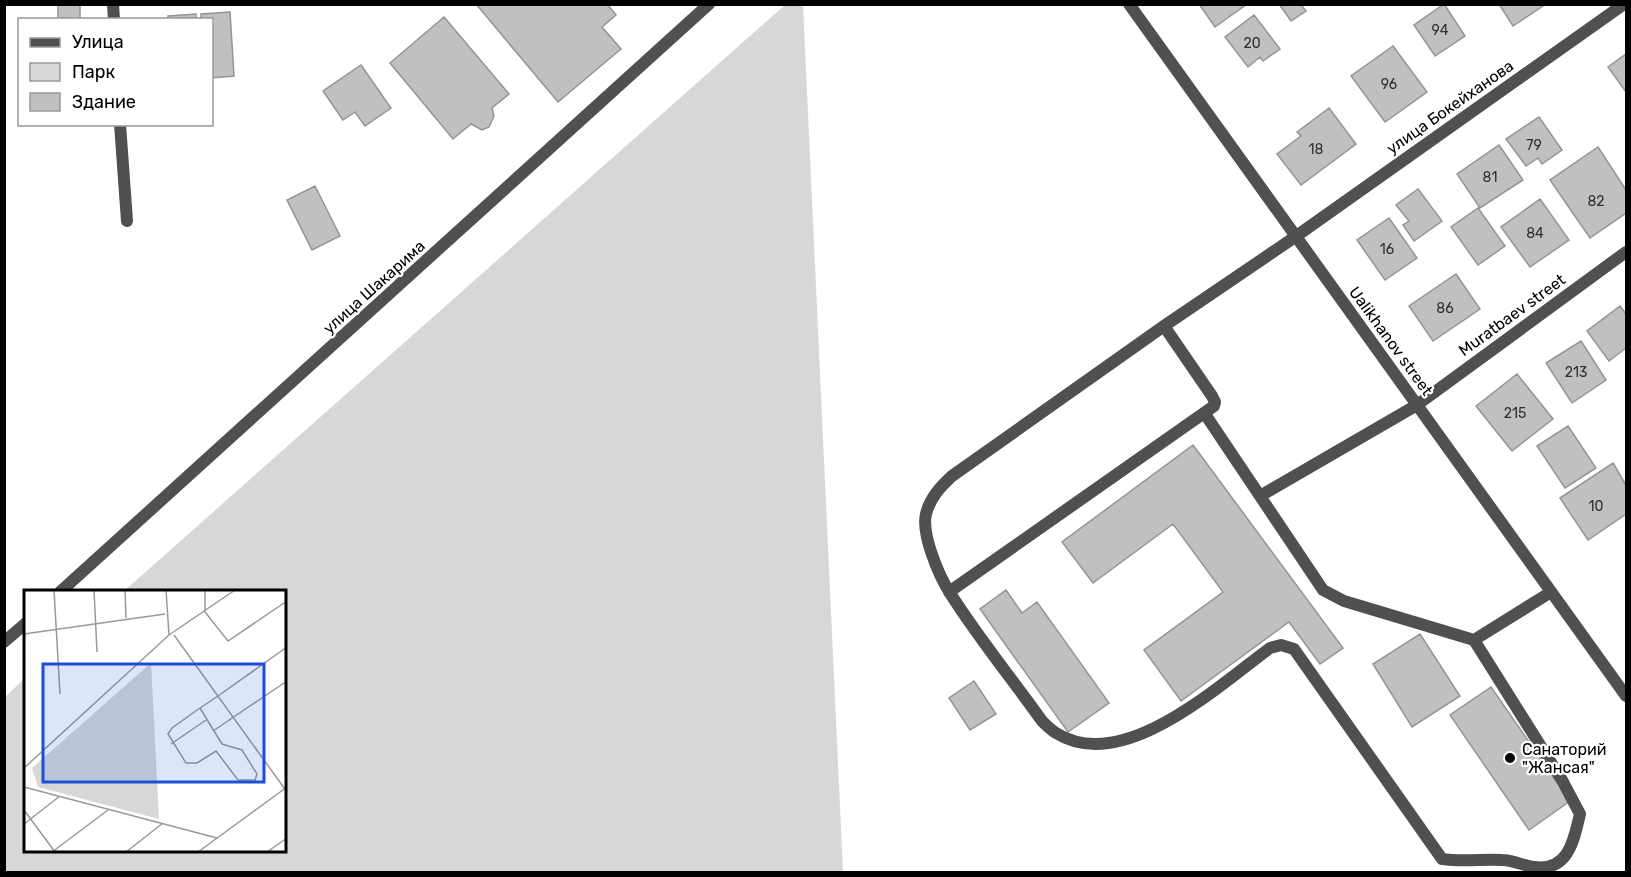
<svg xmlns="http://www.w3.org/2000/svg" width="1631" height="877" font-family="Rubik,sans-serif">
<style>
.green{fill:#d7d7d7}
.building{fill:#c0c0c0;stroke:#949494;stroke-width:1.5}
.lines{fill:none;stroke-linecap:round;stroke-linejoin:round}
.lane{stroke:#505050;stroke-width:12}
.street{stroke:#505050;stroke-width:12}
.poi-dot{fill:#000;stroke:#fff;stroke-width:2}
.labels{text-anchor:middle;dominant-baseline:central;stroke-width:4.5;stroke-linejoin:round;paint-order:stroke}
.number-label{font-size:14px;fill:#303030}
.street-label{font-size:16px;fill:#000;stroke:#fff}
.poi-label{font-size:16px;fill:#000;stroke:#fff;text-anchor:start}
.inset-road{fill:none;stroke:#999;stroke-width:1.5}
.view{fill:#1d4ed8;fill-opacity:0.15;stroke:#1d4ed8;stroke-width:3}
.inset-edge{fill:none;stroke:#000;stroke-width:3}
</style>
<rect width="100%" height="100%" fill="#fff"/>
<path class="green" d="M785,5H803L843,872H5V697L25,678L26,852H285V592H123Z"/>
<path class="building" d="M58,4H80V20H58Z
M476,4H607L616,15L602,27L621,49L558,102Z
M1199,4H1247L1215,27Z
M1279,4H1304L1302,6L1306,11L1291,21Z
M1444,4L1465,36L1435,56L1414,25Z
M1499,4H1546L1513,26Z
M230,12L234,76L212,78V20H201V14Z
M196,14V20H168V16Z
M1254,15L1280,49L1263,61L1260,57L1248,67L1225,37Z
M444,17L509,94L492,108L494,116L489,127L482,130L471,124L453,139L390,63Z
M1393,46L1427,92L1385,122L1351,76Z
M1626,54V92L1608,67Z
M361,65L391,108L365,126L355,112L343,120L323,91Z
M1329,108L1356,144L1301,185L1277,154L1301,136L1297,132Z
M1539,117L1562,150L1542,164L1538,158L1526,166L1506,139Z
M1499,145L1523,180L1480,208L1457,174Z
M1598,147L1626,190V213L1590,238L1550,180Z
M315,186L340,236L312,250L287,200Z
M1418,189L1442,221L1414,241L1403,225L1409,221L1396,205Z
M1540,199L1569,240L1530,267L1501,227Z
M1478,208L1505,246L1478,265L1451,227Z
M1389,218L1417,258L1385,280L1357,240Z
M1456,274L1480,309L1433,341L1409,306Z
M1620,306L1626,314V348L1609,361L1587,331Z
M1581,341L1606,380L1572,403L1546,363Z
M1517,374L1553,419L1512,451L1476,406Z
M1568,426L1596,468L1565,488L1537,446Z
M1193,445L1343,648L1320,664L1289,622L1181,701L1144,650L1223,592L1173,524L1093,583L1062,542Z
M1613,463L1626,485V514L1588,540L1560,498Z
M1006,590L1022,613L1037,602L1109,703L1068,732L980,609Z
M1420,634L1460,696L1412,727L1373,664Z
M974,681L996,714L970,730L949,698Z
M1491,687L1570,801L1529,830L1450,715Z"/>
<g class="lines">
<path class="lane" d="M1205,414L1323,590L1344,601L1474,640L1562,780L1580,814C1574,839 1569,872 1534,867C1523,866 1514,860 1502,860C1482,859 1462,862 1442,859L1294,649L1281,645L1270,648C1218,686 1123,775 1056,733C1051,730 1046,725 1042,721C1012,679 977,636 950,593C939,576 921,534 926,514C930,498 940,487 952,476L1164,326L1295,237
M1260,496L1417,405
M949,592L1214,406L1215,402L1212,396L1164,326
M1474,640L1551,592"/>
<path class="street" d="M113,4L114,20
M1129,4L1626,696
M120,124L127,221
M1295,237L1624,4
M1417,405L1626,252
M60,592L709,4
M4,642L26,623"/>
</g>
<circle class="poi-dot" cx="1510" cy="758" r="6"/>
<g class="labels">
<g class="number-label">
<text x="1440" y="30">94</text>
<text x="1252" y="43">20</text>
<text x="1389" y="84">96</text>
<text x="1534" y="145">79</text>
<text x="1316" y="149">18</text>
<text x="1490" y="177">81</text>
<text x="1596" y="201">82</text>
<text x="1535" y="233">84</text>
<text x="1387" y="249">16</text>
<text x="1445" y="308">86</text>
<text x="1576" y="372">213</text>
<text x="1515" y="413">215</text>
<text x="1596" y="506">10</text>
</g>
<g class="street-label">
<text transform="translate(1450 107) rotate(-35)">улица Бокейханова</text>
<text transform="translate(374 287) rotate(-42)">улица Шакарима</text>
<text transform="translate(1512 315) rotate(-36)">Muratbaev street</text>
<text transform="translate(1391 341) rotate(54)">Ualikhanov street</text>
</g>
<g class="poi-label">
<text x="1522" y="749">Санаторий<tspan x="1522" dy="18">"Жансая"</tspan></text>
</g>
</g>
<g transform="translate(24 590)">
<rect width="262" height="262" fill="#fff"/>
<path d="M127,73L135,229L14,197L8,178Z" fill="#d7d7d7"/>
<path class="inset-road" d="M30,0L36,104M70,0L73,62M101,0L102,28M142,0L145,45M181,0V22L204,51L263,11M0,44L141,24M150,45L263,202M176,118L198,154L218,160L233,184L231,190H214L192,161L173,173H162L144,144L148,138L176,118L194,106L263,57M189,141L263,91M147,154L182,130M0,178L145,45L211,0M0,197L193,248M0,220L31,262M0,234L36,206M28,262L84,220M102,262L139,233M174,262L263,197M243,262L263,248"/>
<path class="view" d="M19,74H240V192H19Z"/>
<rect width="262" height="262" class="inset-edge"/>
</g>
<rect width="1631" height="877" fill="none" stroke="#000000" stroke-width="12"/>
<rect x="18" y="18" width="195" height="108" fill="#ffffff" stroke="#999999" stroke-width="1.5"/>
<rect x="30" y="38" width="30" height="9" fill="#505050" stroke="#999999" stroke-width="1.5"/>
<text x="72" y="48" font-size="18" fill="#000000">Улица</text>
<rect x="30" y="63" width="30" height="18" fill="#d7d7d7" stroke="#999999" stroke-width="1.5"/>
<text x="72" y="78" font-size="18" fill="#000000">Парк</text>
<rect x="30" y="93" width="30" height="18" fill="#c0c0c0" stroke="#999999" stroke-width="1.5"/>
<text x="72" y="108" font-size="18" fill="#000000">Здание</text>
</svg>
